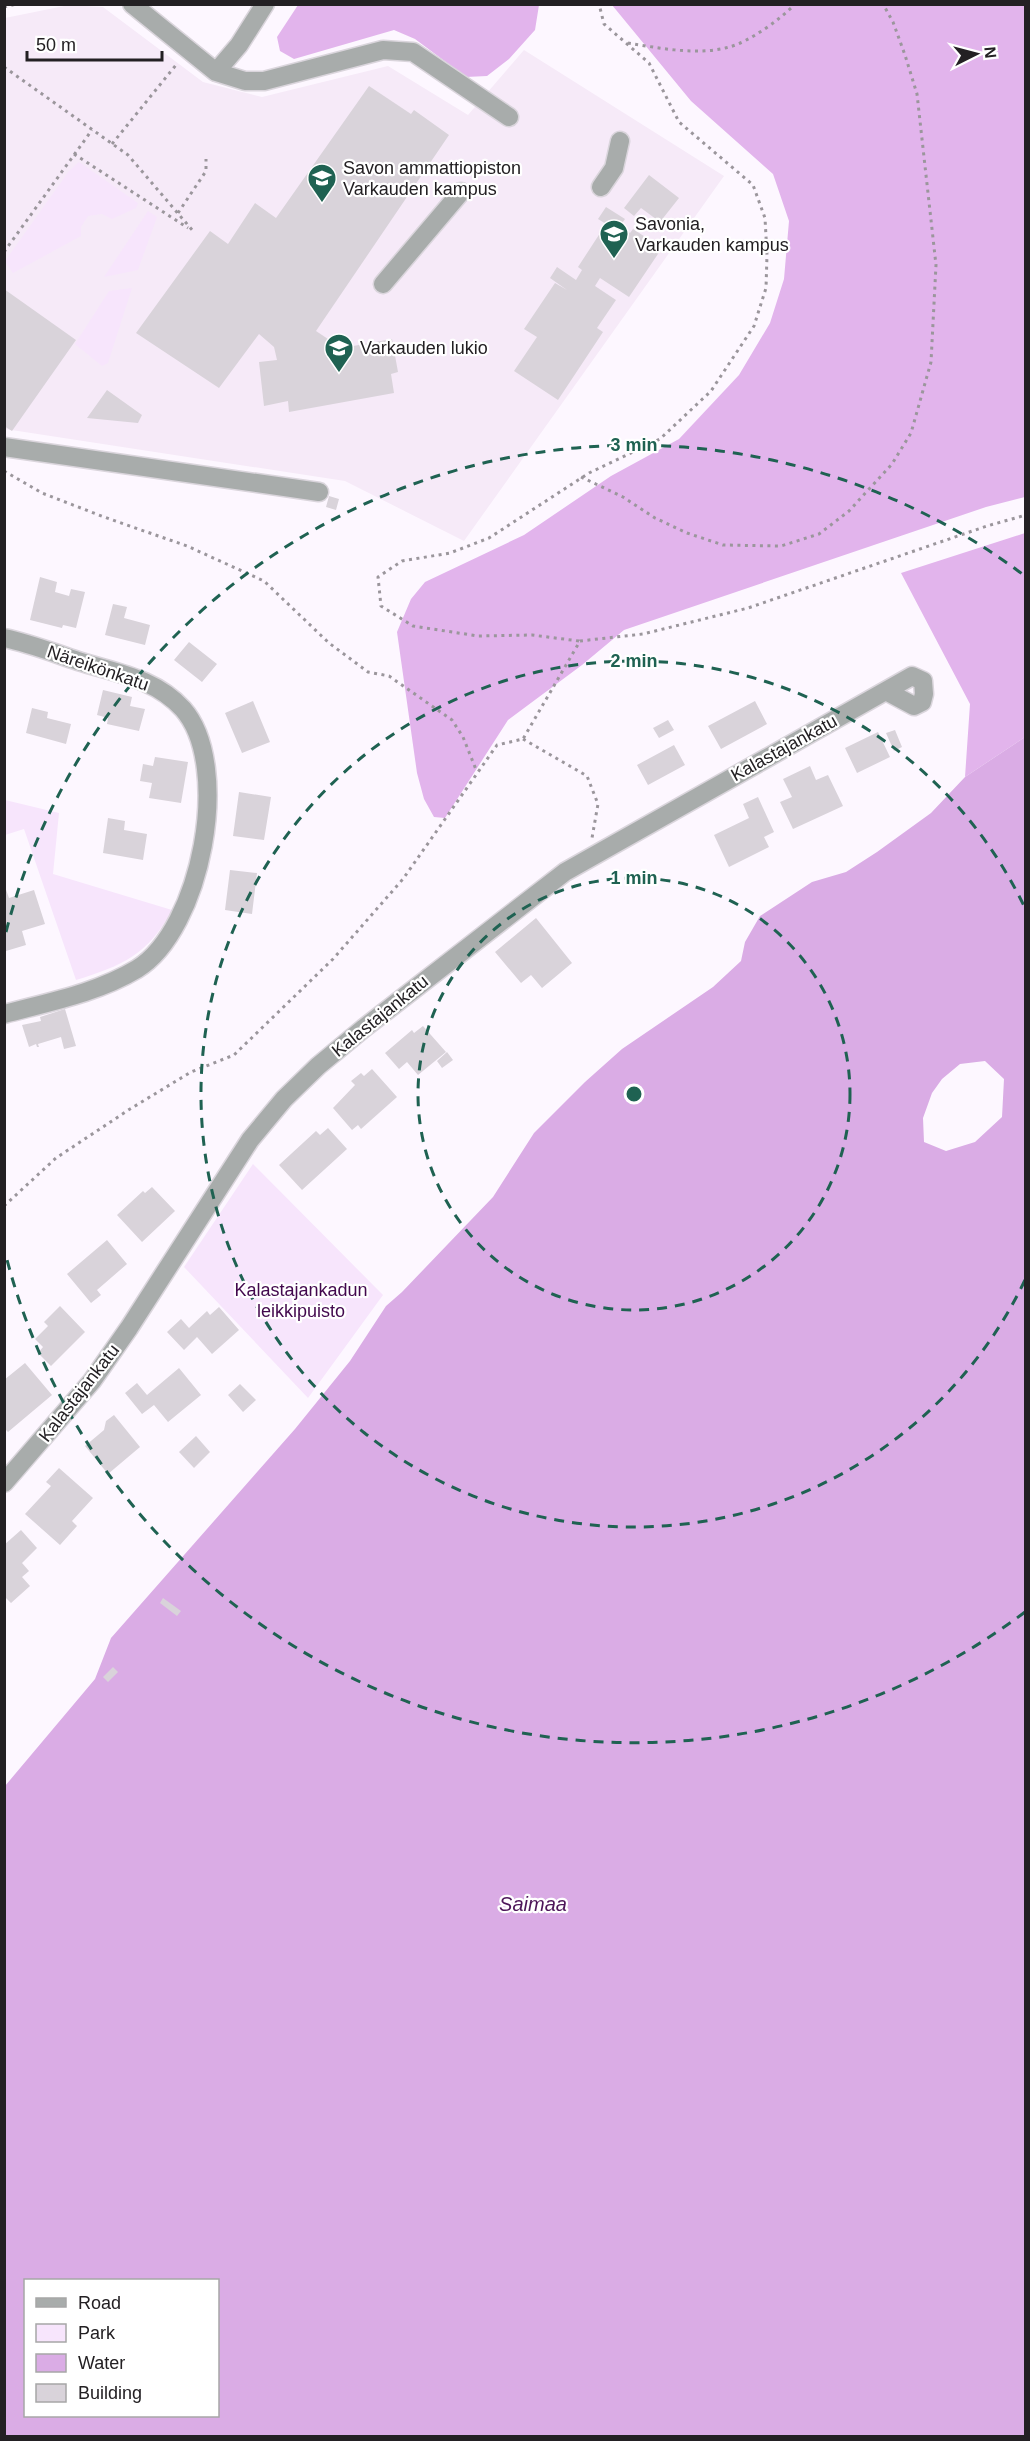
<svg xmlns="http://www.w3.org/2000/svg" width="1030" height="2441" font-family="Arial,sans-serif">
<style>
.built{fill:#f6eaf8}
.green{fill:#f7e5fc}
.forest{fill:#e2b4ec}
.water{fill:#daace5;fill-rule:evenodd}
.building{fill:#d9d3da}
.lines{fill:none;stroke-linecap:round;stroke-linejoin:round}
.minor-casing{stroke:#dad5dc;stroke-width:21}
.path{stroke:#9b969c;stroke-width:3;stroke-dasharray:3 4.5;stroke-linecap:butt}
.minor{stroke:#a8acab;stroke-width:18}
.ring{fill:none;stroke:#1f6252;stroke-width:3;stroke-dasharray:10 8}
.labels{text-anchor:middle;dominant-baseline:central;stroke-width:4.5;stroke-linejoin:round;paint-order:stroke}
.poi-label{font-size:18px;fill:#232023;stroke:#fff;text-anchor:start}
.street-label{font-size:18px;fill:#232023;stroke:#fff}
.park-label{font-size:18px;fill:#42084d;stroke:#fff}
.water-label{font-size:20px;font-style:italic;fill:#4d1659;stroke:#fff}
.centre{fill:#1f6252;stroke:#fff;stroke-width:3}
.ring-label{font-size:18px;text-anchor:middle;font-weight:bold;fill:#1f6252;stroke:#fff;stroke-width:4.5;stroke-linejoin:round;paint-order:stroke}
</style>
<rect width="100%" height="100%" fill="#fdf7ff"/>
<path class="built" d="M69,5L103,7L203,82L262,97L388,66L468,115L524,50L724,176L464,541L345,481L5,429V18Z"/>
<path class="green" d="M79,162L138,203L136,208L112,219L102,214L88,216L81,227V236L13,273L5,261L69,171Z
M148,211L157,217L138,270L104,277Z
M132,288L108,363L102,366L75,344L109,291Z
M5,800L59,813L53,874L172,910C149,954 122,966 76,980L24,829L5,835Z
M253,1164L383,1295L308,1398L184,1267Z"/>
<path class="forest" d="M298,5V4L539,5L535,30L509,59L487,76L466,77L415,39L394,30L294,59L280,51L277,37Z
M612,5H1025V497L986,507L624,630L582,665L508,720L445,818L434,817L424,799L417,773L397,632L411,599L425,582L524,535L611,476L679,439L739,375L770,323L784,279L789,221L773,174L691,101Z
M1025,533V737L965,777L970,704L901,573Z"/>
<path class="water" d="M1025,737V2436H5V1786L95,1679L111,1638L295,1429L350,1361L386,1306L402,1292L493,1197L534,1133L585,1082L622,1049L713,987L741,961L745,942L760,916L812,882L846,872L877,852L931,813L965,777ZM985,1061L1004,1079L1002,1117L975,1142L946,1151L924,1142L923,1118L932,1093L942,1079L960,1064ZM26,2280H218V2416H26Z"/>
<path class="building" d="M369,86L411,114L414,110L449,135L316,331L328,339L331,350L392,339L398,372L391,374L394,393L289,412L288,401L264,406L259,362L277,360L274,347L259,334L219,388L136,333L210,231L228,244L255,203L276,218Z
M649,175L679,198L660,222L641,208L634,216L624,208Z
M606,207L625,219L620,226L630,233L633,229L662,248L629,297L600,278L595,286L616,300L597,328L603,332L558,400L514,371L537,337L524,329L555,283L567,290L550,278L557,267L576,280L582,270L578,267L606,224L598,219Z
M4,289L76,340L12,431L4,426Z
M107,390L142,415L138,423L87,418Z
M329,496L339,499L336,510L326,507Z
M40,577L57,582L55,592L69,596L71,589L85,592L76,628L63,625L62,628L30,620Z
M113,604L127,607L124,618L150,625L145,645L105,635Z
M189,642L217,664L202,682L174,660Z
M103,690L132,697L130,706L145,709L139,731L107,724L108,718L97,715Z
M253,701L270,742L242,753L225,713Z
M755,701L767,724L721,749L708,726Z
M32,708L48,712L47,718L71,724L66,744L26,733Z
M668,720L674,730L659,738L653,728Z
M895,730L902,747L894,751L886,733Z
M878,732L890,757L857,773L845,748Z
M674,745L685,765L648,785L637,765Z
M155,757L188,762L181,803L149,798L152,783L140,781L143,764L153,766Z
M810,766L816,780L828,775L843,806L793,829L780,802L792,797L783,779Z
M239,792L271,797L264,840L233,836Z
M758,797L774,832L764,837L769,847L729,867L714,835L749,818L743,804Z
M108,818L125,821L124,830L147,834L143,860L103,853Z
M230,870L257,873L252,914L225,910Z
M4,884L9,898L34,890L45,924L22,931L26,945L6,951Z
M536,918L572,963L542,988L531,975L521,983L495,952Z
M65,1009L76,1046L64,1049L61,1037L38,1044L39,1047H37L36,1044L29,1047L22,1025L41,1021L40,1017Z
M423,1026L446,1052L418,1075L407,1062L399,1069L385,1053L412,1030L414,1033Z
M447,1052L453,1060L442,1068L437,1061Z
M372,1069L397,1097L361,1129L358,1125L352,1130L333,1108L355,1085L351,1081L361,1073L364,1076Z
M328,1128L347,1149L302,1190L279,1165L316,1131L320,1135Z
M152,1187L175,1211L142,1242L117,1215L143,1191L145,1193Z
M107,1240L127,1264L97,1290L101,1295L91,1303L67,1274Z
M60,1306L85,1332L51,1366L38,1353L43,1347L35,1339L48,1326L44,1322Z
M219,1307L239,1330L212,1354L197,1337L184,1350L167,1332L181,1319L189,1328L207,1311L210,1315Z
M25,1363L52,1395L8,1432L4,1428V1380Z
M179,1368L201,1395L168,1422L154,1405L142,1414L125,1393L137,1383L147,1395Z
M240,1384L256,1400L243,1412L228,1395Z
M114,1415L140,1447L108,1474L85,1446L104,1430L106,1421Z
M196,1436L210,1452L194,1468L179,1452Z
M59,1468L93,1498L72,1521L77,1526L60,1545L25,1514L51,1486L46,1482Z
M21,1530L37,1548L22,1563L29,1571L22,1577L30,1586L11,1603L4,1596V1545Z
M163,1598L181,1611L177,1616L160,1603Z
M113,1667L118,1672L108,1682L103,1677Z"/>
<g class="lines">
<g class="minor-casing">
<path id="minor" d="M132,4L216,72L245,81H264L383,50L413,52L509,117
M216,72L239,45L265,4
M601,187L614,168L620,141
M383,284L461,192
M4,447L319,492
M4,638C29,643 54,653 78,661C116,673 155,678 183,709C233,766 201,930 137,969C97,993 49,1002 4,1014
M4,1483L92,1381L129,1328L250,1140L284,1099L318,1066L364,1028L565,872L912,676L923,681L924,694L922,702L914,706L886,691"/>
</g>
<path class="path" d="M4,7L16,4
M628,43C659,48 698,56 729,47C749,42 781,19 795,4
M4,67L128,155L193,231
M112,144L176,65
M74,154L188,228
M178,213L206,171V159
M4,252L92,130
M4,471L42,493L104,517L187,546L264,581L329,643L368,672L389,676L452,720L463,737L477,772
M581,477L623,497L655,518L687,533L723,545L781,546L819,534L849,511L892,464L911,433L931,362L936,265L917,94L905,55L893,22L883,4
M579,641L532,635L478,636L413,626L381,606L378,577L402,561L450,553L489,538L589,473L660,439L711,391L754,326L766,288L767,255L765,218L753,185L679,122L649,63L604,24L599,4
M523,739L587,776L598,804L592,838
M4,1206L56,1158L130,1109L191,1072L234,1055L333,959L403,879L497,745L523,739L580,641L643,634L748,608L987,526L1026,515"/>
<use href="#minor" class="minor"/>
</g>
<g class="ring">
<circle cx="634" cy="1094" r="216"/>
<path d="M1025 1280A433 433 0 1 1 1025 908"/>
<path d="M1025 1612A649 649 0 0 1 6 1256M6 932A649 649 0 0 1 1025 576"/>
</g>
<defs>
<g id="school-pin" transform="scale(1.5)"><path d="M0 17L-7.5 6A9.5 9.5 0 1 1 7.5 6Z" fill="#1f6252" stroke="#fff"/><path d="M0-5L7-2L0 1L-7-2ZM-4 1L0 2.5L4 1V4Q0 6-4 4Z" fill="#fff"/></g>
<g id="university-pin" transform="scale(1.5)"><path d="M0 17L-7.5 6A9.5 9.5 0 1 1 7.5 6Z" fill="#1f6252" stroke="#fff"/><path d="M0-5L7-2L0 1L-7-2ZM-4 1L0 2.5L4 1V4Q0 6-4 4Z" fill="#fff"/></g>
</defs>
<g fill-rule="evenodd">
<use href="#school-pin" x="322" y="178"/>
<use href="#university-pin" x="614" y="234"/>
<use href="#school-pin" x="339" y="348"/>
</g>
<g class="labels">
<g class="poi-label">
<text x="343" y="168">Savon ammattiopiston<tspan x="343" dy="21">Varkauden kampus</tspan></text>
<text x="635" y="224">Savonia,<tspan x="635" dy="21">Varkauden kampus</tspan></text>
<text x="360" y="348">Varkauden lukio</text>
</g>
<g class="street-label">
<text transform="translate(98 668) rotate(19)">Näreikönkatu</text>
<text transform="translate(784 748) rotate(-29)">Kalastajankatu</text>
<text transform="translate(380 1016) rotate(-39)">Kalastajankatu</text>
<text transform="translate(79 1393) rotate(-52)">Kalastajankatu</text>
</g>
<g class="park-label">
<text x="301" y="1290">Kalastajankadun<tspan x="301" dy="21">leikkipuisto</tspan></text>
</g>
<g class="water-label">
<text x="533" y="1904">Saimaa</text>
</g>
</g>
<circle cx="634" cy="1094" r="9" class="centre"/>
<g class="ring-label">
<text x="634" y="451">3 min</text>
<text x="634" y="667">2 min</text>
<text x="634" y="884">1 min</text>
</g>
<rect width="1030" height="2441" fill="none" stroke="#232023" stroke-width="12"/>
<rect x="24" y="2279" width="195" height="138" fill="#ffffff" stroke="#a7a6a7" stroke-width="1.5"/>
<rect x="36" y="2298" width="30" height="9" fill="#a8acab" stroke="#a7a6a7" stroke-width="1.5"/>
<text x="78" y="2309" font-size="18" fill="#232023">Road</text>
<rect x="36" y="2324" width="30" height="18" fill="#f7e5fc" stroke="#a7a6a7" stroke-width="1.5"/>
<text x="78" y="2339" font-size="18" fill="#232023">Park</text>
<rect x="36" y="2354" width="30" height="18" fill="#daace5" stroke="#a7a6a7" stroke-width="1.5"/>
<text x="78" y="2369" font-size="18" fill="#232023">Water</text>
<rect x="36" y="2384" width="30" height="18" fill="#d9d3da" stroke="#a7a6a7" stroke-width="1.5"/>
<text x="78" y="2399" font-size="18" fill="#232023">Building</text>
<g transform="translate(976 54) rotate(84)" stroke="#ffffff" stroke-width="4.5" paint-order="stroke">
<path d="M0-4.5L10 22L0 15L-10 22Z" fill="#232023"/>
<text y="-9" font-size="16" font-weight="bold" text-anchor="middle" fill="#232023">N</text>
</g>
<path d="M27 51v9h135v-9" fill="none" stroke="#232023" stroke-width="3"/>
<text x="36" y="51" font-size="18" fill="#232023" stroke="#ffffff" stroke-width="4.5" paint-order="stroke">50 m</text>
</svg>
